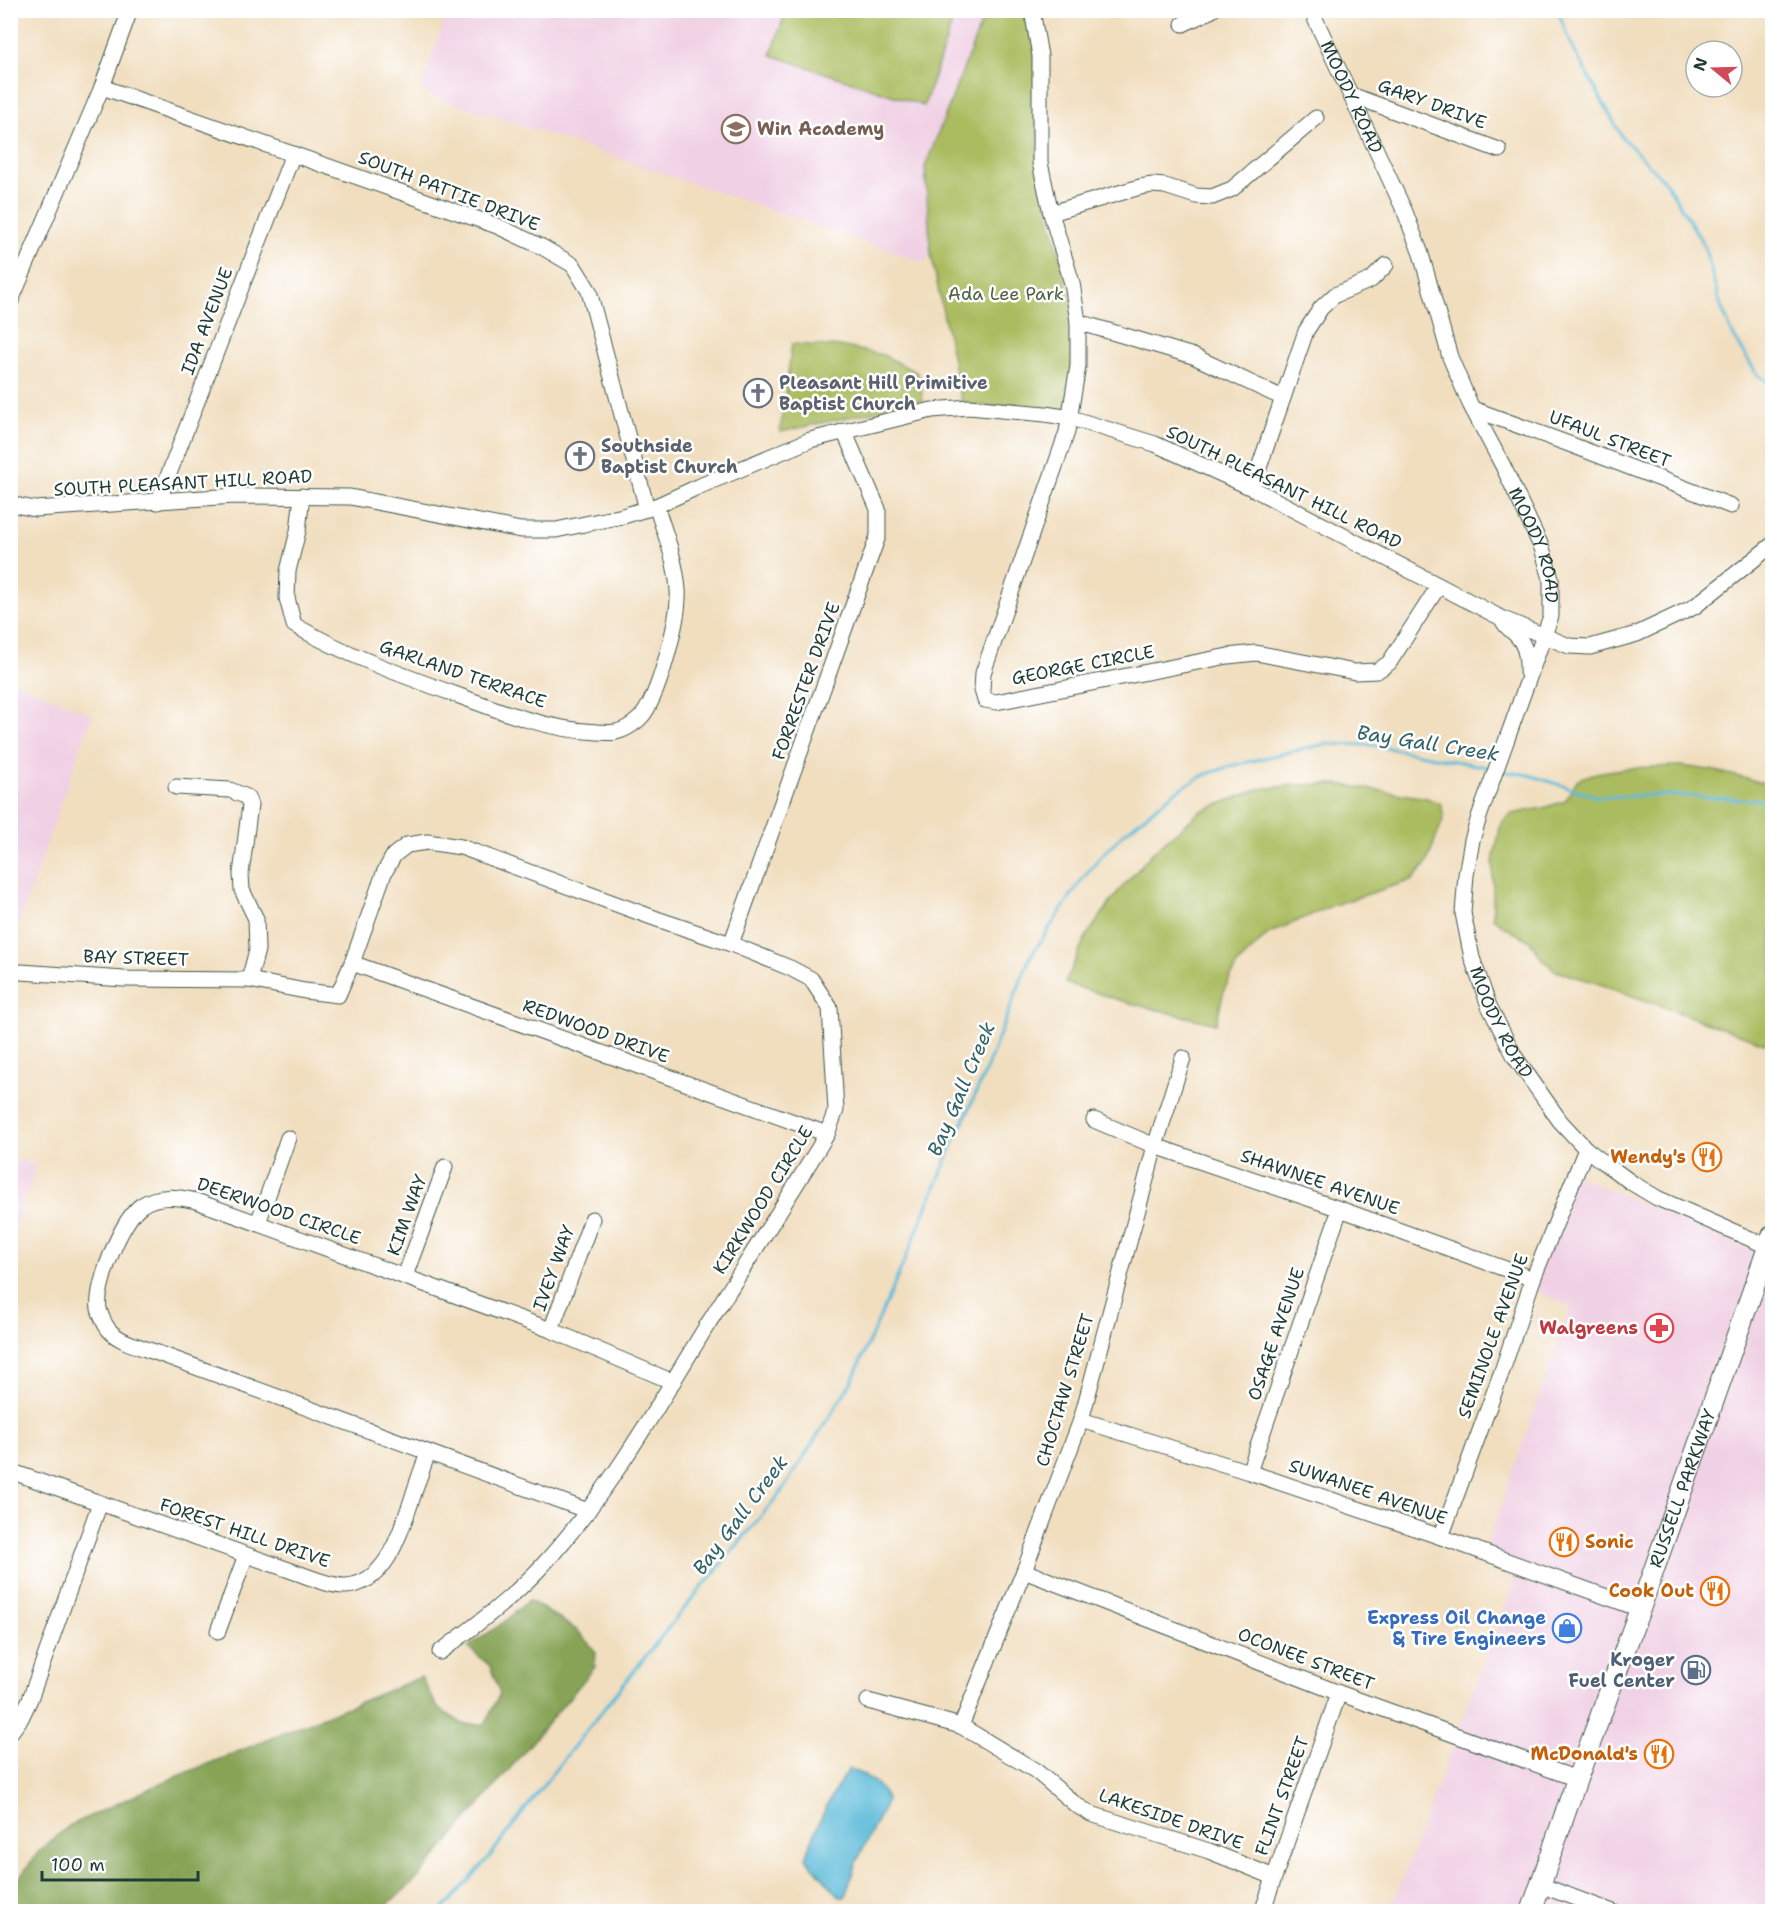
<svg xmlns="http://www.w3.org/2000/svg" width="1783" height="1922" font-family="'Shantell Sans',sans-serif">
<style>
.built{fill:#f0d0e4}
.green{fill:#aabc5f;stroke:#647c4a;stroke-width:1.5}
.forest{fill:#87a456;stroke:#537045;stroke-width:1.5}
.water{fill:#5bbad9;stroke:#3d7c86;stroke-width:1.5}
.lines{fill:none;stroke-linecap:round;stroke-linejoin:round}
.stream{stroke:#5bbad9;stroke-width:3}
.minor-casing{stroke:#3e5549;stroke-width:17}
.major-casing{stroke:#3e5549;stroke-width:22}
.minor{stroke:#fff;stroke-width:15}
.major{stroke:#fff;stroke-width:20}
.labels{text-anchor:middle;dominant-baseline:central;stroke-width:5;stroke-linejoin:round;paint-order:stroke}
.street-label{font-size:18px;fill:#1f3d34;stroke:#fff}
.education-label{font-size:18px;font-weight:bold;fill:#785e54;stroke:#fff;text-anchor:start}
.park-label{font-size:18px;fill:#496341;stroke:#fff}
.worship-label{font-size:18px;font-weight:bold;fill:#5b616d;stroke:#fff;text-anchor:start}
.food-label{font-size:18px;font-weight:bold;fill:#c56008;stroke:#fff;text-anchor:end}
.health-label{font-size:18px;font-weight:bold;fill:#be3a42;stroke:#fff;text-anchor:end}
.shop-label{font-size:18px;font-weight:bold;fill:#366cbe;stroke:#fff;text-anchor:end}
.service-label{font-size:18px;font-weight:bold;fill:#4e5e75;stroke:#fff;text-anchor:end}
.water-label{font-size:20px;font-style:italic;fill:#316266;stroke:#fff}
</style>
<rect width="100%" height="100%" fill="#fff"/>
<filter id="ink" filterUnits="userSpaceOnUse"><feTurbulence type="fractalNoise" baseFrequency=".0167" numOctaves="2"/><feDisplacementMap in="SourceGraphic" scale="12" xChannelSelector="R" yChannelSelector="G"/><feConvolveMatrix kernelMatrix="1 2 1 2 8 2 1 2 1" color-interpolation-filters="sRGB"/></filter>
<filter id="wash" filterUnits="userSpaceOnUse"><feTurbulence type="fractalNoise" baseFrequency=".008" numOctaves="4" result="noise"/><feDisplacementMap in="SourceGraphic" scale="24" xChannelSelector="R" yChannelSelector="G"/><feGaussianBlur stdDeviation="1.35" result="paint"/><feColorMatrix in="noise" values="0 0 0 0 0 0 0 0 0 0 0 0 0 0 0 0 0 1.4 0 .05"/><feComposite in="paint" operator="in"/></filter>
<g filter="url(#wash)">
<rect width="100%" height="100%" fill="#f1debf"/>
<path class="built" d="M448,11H986L925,167L931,254L924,262L420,91Z
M11,680L92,715L11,945Z
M11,1157L36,1166L11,1239Z
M1566,1172L1772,1258V1911L1390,1912L1515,1579L1481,1562L1571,1306L1524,1286Z"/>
<path class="green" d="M786,11L956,10V11L924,106L771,55Z
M986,11H1027L1039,56L1037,163L1076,322L1068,414L962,404L931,254L925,167Z
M792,344L845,347L883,355L918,373L923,401L780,432Z
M1682,766L1716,771L1772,785V1046L1594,982L1556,971L1541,958L1530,941L1508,929L1493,918V862L1501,823L1511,814L1543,808L1565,801C1569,795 1572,786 1577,781C1594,767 1659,767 1682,766Z
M1338,784L1427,798L1441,804L1444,817L1426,864L1412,880L1331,906L1268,934L1237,965L1224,990L1216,1024L1129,1003L1065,983L1086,937L1118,892L1154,851L1201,811L1259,789L1295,785Z"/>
<path class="forest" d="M529,1600L577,1630L596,1652L595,1667L418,1878L388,1904L373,1912L11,1911V1889L40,1850L69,1826L166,1781L421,1677L438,1708L463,1724H485L500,1693L490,1666L468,1647L504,1622Z"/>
<path class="water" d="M849,1769C866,1775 881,1783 887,1801L855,1865L845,1897H840L806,1858C816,1826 829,1797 849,1769Z"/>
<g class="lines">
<path class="stream" d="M1557,10L1574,50L1622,137L1667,184L1704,245L1720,304L1732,333L1756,373L1772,385
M1501,771L1529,775L1598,797L1669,795L1772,801
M13,1912L20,1907L32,1912
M441,1912L490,1856L551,1775L677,1617L782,1491L852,1381L907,1255L951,1149L984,1075L1030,957L1081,881L1101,856L1123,834L1176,791L1204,775L1231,766L1307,748L1327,744L1372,745L1492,768"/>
</g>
</g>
<g filter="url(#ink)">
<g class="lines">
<g class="minor-casing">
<g id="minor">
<path d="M1032,10L1040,56V163L1051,213L1072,283L1078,322V366L1067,432L983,673L982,690L985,700L996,702L1228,656L1256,653L1355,672L1377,671L1389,663L1438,587"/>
<path id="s1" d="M1311,10L1405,212L1421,254L1450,357L1470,404L1503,466L1542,548L1551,579V616L1480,814L1472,840L1466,875L1463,913L1472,958L1489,1006L1515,1057L1560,1121L1586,1149L1603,1162L1632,1183L1657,1198L1769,1247"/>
<path d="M1183,24L1212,10"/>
<path d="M102,87L497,226L542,247L573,265L589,291L647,509"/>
<path d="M1351,95L1499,150"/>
<path d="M1051,213L1140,187L1153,185L1165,186L1196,196L1212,197L1232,189L1316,118"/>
<path d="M10,303L102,87L130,10"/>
<path d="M1078,322L1193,356L1283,398"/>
<path d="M1473,409L1569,444L1731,506"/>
<path d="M1252,488L1306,331L1321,308L1335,295L1371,280L1386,265"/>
<path d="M302,496L298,531L288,571L287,598L294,625C346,655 401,675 457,695C502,712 549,730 597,732C603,732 610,733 616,732C626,730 639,721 645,712C660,689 680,617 678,590C676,561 665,533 656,506"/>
<path d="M158,502L293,154"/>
<path d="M10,504L35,509L235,496L350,497L521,530H556L623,516L656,506L700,486L810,440L932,410L969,407L1045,414L1071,418L1155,444L1252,488L1501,618L1569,646L1590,647L1637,634L1694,607L1772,545"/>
<path d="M1504,623C1507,628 1511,630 1515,634C1526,644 1528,657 1527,672"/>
<path d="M176,787L230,790L247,797L250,805L241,874L242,890L256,919L257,950L249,980"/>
<path d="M731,944L878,536V509L844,431"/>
<path d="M352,963L827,1134"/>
<path d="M21,972L124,979L249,980L305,991L338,995L352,963L384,873L394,855L407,845L427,842L461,847L657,919L731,944L790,968L811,979L830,1008L836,1110L827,1134C788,1199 746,1263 706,1327C656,1409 606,1497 541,1567C511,1599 475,1626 440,1652"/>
<path d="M1094,1120L1155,1146L1340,1209L1533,1279"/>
<path d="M258,1223L288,1138"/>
<path d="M405,1276L445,1167"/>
<path d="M551,1330L592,1219"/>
<path d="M1081,1420L1249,1472L1441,1537L1640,1609"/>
<path d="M10,1471L292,1571C307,1576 331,1587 346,1586C387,1583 400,1533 411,1502C416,1486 422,1469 428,1453"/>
<path d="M1249,1472L1340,1209"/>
<path d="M588,1511L155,1352C141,1347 119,1342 109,1330C105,1325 101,1316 99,1309C95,1286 122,1218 142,1205C158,1194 179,1197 196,1201L551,1330L673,1382"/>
<path d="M1441,1537L1502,1371L1533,1279L1586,1149"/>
<path d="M1024,1571L1339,1693L1577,1779"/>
<path d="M218,1631L246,1555"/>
<path d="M868,1701L961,1726L1036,1771L1076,1805L1091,1814L1209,1851L1274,1877"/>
<path d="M961,1726L1024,1571L1081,1420L1155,1146L1183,1058"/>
<path d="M10,1733L21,1718L30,1699L100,1503"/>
<path d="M1540,1885L1613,1912"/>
<path d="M1262,1912L1339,1693"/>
</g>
</g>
<g class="major-casing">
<g id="major">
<path id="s2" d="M1531,1912L1577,1779L1640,1609L1772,1236"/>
</g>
</g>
<use href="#minor" class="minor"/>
<use href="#major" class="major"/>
</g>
</g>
<defs>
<g id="school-ring" transform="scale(1.5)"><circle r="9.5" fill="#fff" stroke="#8d6e63" stroke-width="1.5"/><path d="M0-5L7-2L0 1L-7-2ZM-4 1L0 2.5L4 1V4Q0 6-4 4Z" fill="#8d6e63"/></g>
<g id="church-ring" transform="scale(1.5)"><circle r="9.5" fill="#fff" stroke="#6b7280" stroke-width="1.5"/><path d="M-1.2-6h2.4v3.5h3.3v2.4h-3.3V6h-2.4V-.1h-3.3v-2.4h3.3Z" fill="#6b7280"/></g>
<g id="restaurant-ring" transform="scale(1.5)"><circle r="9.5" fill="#fff" stroke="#e8710a" stroke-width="1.5"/><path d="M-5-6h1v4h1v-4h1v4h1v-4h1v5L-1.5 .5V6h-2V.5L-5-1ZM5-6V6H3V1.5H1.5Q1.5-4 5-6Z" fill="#e8710a"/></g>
<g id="pharmacy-ring" transform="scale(1.5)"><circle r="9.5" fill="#fff" stroke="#e0444e" stroke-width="1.5"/><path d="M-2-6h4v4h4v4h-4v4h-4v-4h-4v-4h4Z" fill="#e0444e"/></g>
<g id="shop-ring" transform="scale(1.5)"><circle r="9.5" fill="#fff" stroke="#3f7fe0" stroke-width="1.5"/><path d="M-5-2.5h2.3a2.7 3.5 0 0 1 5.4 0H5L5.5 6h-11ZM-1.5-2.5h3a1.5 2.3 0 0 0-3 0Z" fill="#3f7fe0"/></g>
<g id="fuel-ring" transform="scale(1.5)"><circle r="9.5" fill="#fff" stroke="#5c6f8a" stroke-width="1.5"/><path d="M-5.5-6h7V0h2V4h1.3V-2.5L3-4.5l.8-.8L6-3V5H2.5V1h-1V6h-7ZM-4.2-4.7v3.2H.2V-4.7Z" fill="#5c6f8a"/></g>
</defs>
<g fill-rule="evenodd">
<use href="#school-ring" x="736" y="129"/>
<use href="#church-ring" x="758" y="393"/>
<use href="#church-ring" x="580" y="456"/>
<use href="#restaurant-ring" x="1707" y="1157"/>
<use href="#pharmacy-ring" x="1659" y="1328"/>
<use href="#restaurant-ring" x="1564" y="1542"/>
<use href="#restaurant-ring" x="1715" y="1591"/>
<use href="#shop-ring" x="1567" y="1628"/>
<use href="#fuel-ring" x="1696" y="1670"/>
<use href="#restaurant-ring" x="1659" y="1754"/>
</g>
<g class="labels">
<g class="street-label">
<text stroke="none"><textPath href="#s1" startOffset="96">MOODY ROAD</textPath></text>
<text transform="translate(1432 104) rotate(20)">GARY DRIVE</text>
<text transform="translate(449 191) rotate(21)">SOUTH PATTIE DRIVE</text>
<text transform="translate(207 321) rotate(-69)">IDA AVENUE</text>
<text transform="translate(1610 439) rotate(21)">UFAUL STREET</text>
<text transform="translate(183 483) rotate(-3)">SOUTH PLEASANT HILL ROAD</text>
<text transform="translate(1284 487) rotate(26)">SOUTH PLEASANT HILL ROAD</text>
<text stroke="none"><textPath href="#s1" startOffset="582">MOODY ROAD</textPath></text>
<text transform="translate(1083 665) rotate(-11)">GEORGE CIRCLE</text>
<text transform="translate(463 674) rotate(19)">GARLAND TERRACE</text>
<text transform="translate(806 681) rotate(-70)">FORRESTER DRIVE</text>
<text transform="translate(136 958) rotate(2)">BAY STREET</text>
<text stroke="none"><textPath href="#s1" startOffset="1084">MOODY ROAD</textPath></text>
<text transform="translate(596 1031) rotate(20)">REDWOOD DRIVE</text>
<text transform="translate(1320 1182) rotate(19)">SHAWNEE AVENUE</text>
<text transform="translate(763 1200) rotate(-58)">KIRKWOOD CIRCLE</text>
<text transform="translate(279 1211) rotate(19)">DEERWOOD CIRCLE</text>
<text transform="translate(407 1215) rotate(-70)">KIM WAY</text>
<text transform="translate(554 1268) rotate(-70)">IVEY WAY</text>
<text transform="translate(1276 1334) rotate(-71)">OSAGE AVENUE</text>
<text transform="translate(1493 1336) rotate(-70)">SEMINOLE AVENUE</text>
<text transform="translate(1065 1390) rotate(-73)">CHOCTAW STREET</text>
<text stroke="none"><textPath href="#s2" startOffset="450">RUSSELL PARKWAY</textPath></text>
<text transform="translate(1368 1492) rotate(19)">SUWANEE AVENUE</text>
<text transform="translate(245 1533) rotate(19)">FOREST HILL DRIVE</text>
<text transform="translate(1306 1659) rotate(21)">OCONEE STREET</text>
<text transform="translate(1282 1796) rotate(-70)">FLINT STREET</text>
<text transform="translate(1171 1819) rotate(19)">LAKESIDE DRIVE</text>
</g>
<g class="education-label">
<text x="757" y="129">Win Academy</text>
</g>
<g class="park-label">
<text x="1006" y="294">Ada Lee Park</text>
</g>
<g class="worship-label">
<text x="779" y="383">Pleasant Hill Primitive<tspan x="779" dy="21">Baptist Church</tspan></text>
<text x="601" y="446">Southside<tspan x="601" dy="21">Baptist Church</tspan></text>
</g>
<g class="food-label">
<text x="1686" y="1157">Wendy's</text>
<text x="1585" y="1542" text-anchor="start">Sonic</text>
<text x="1694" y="1591">Cook Out</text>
<text x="1638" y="1754">McDonald's</text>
</g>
<g class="health-label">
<text x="1638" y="1328">Walgreens</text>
</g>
<g class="shop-label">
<text x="1546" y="1618">Express Oil Change<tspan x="1546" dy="21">&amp; Tire Engineers</tspan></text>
</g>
<g class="service-label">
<text x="1675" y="1660">Kroger<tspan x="1675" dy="21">Fuel Center</tspan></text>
</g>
<g class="water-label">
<text transform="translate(1428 743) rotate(9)">Bay Gall Creek</text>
<text transform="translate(961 1089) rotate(-67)">Bay Gall Creek</text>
<text transform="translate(740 1515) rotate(-53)">Bay Gall Creek</text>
</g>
</g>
<rect width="1783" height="1922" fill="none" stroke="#fff" stroke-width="36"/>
<g transform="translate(1714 69) rotate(289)"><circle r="28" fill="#ffffff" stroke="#a5b1ae" stroke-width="1.5"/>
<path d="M0-4.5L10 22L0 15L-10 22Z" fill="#d1495b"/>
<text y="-9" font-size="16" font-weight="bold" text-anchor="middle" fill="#1f3d34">N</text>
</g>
<path d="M42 1871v9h156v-9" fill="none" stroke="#1f3d34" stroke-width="3"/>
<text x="51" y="1871" font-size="18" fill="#1f3d34" stroke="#ffffff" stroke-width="4.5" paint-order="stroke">100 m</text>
</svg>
